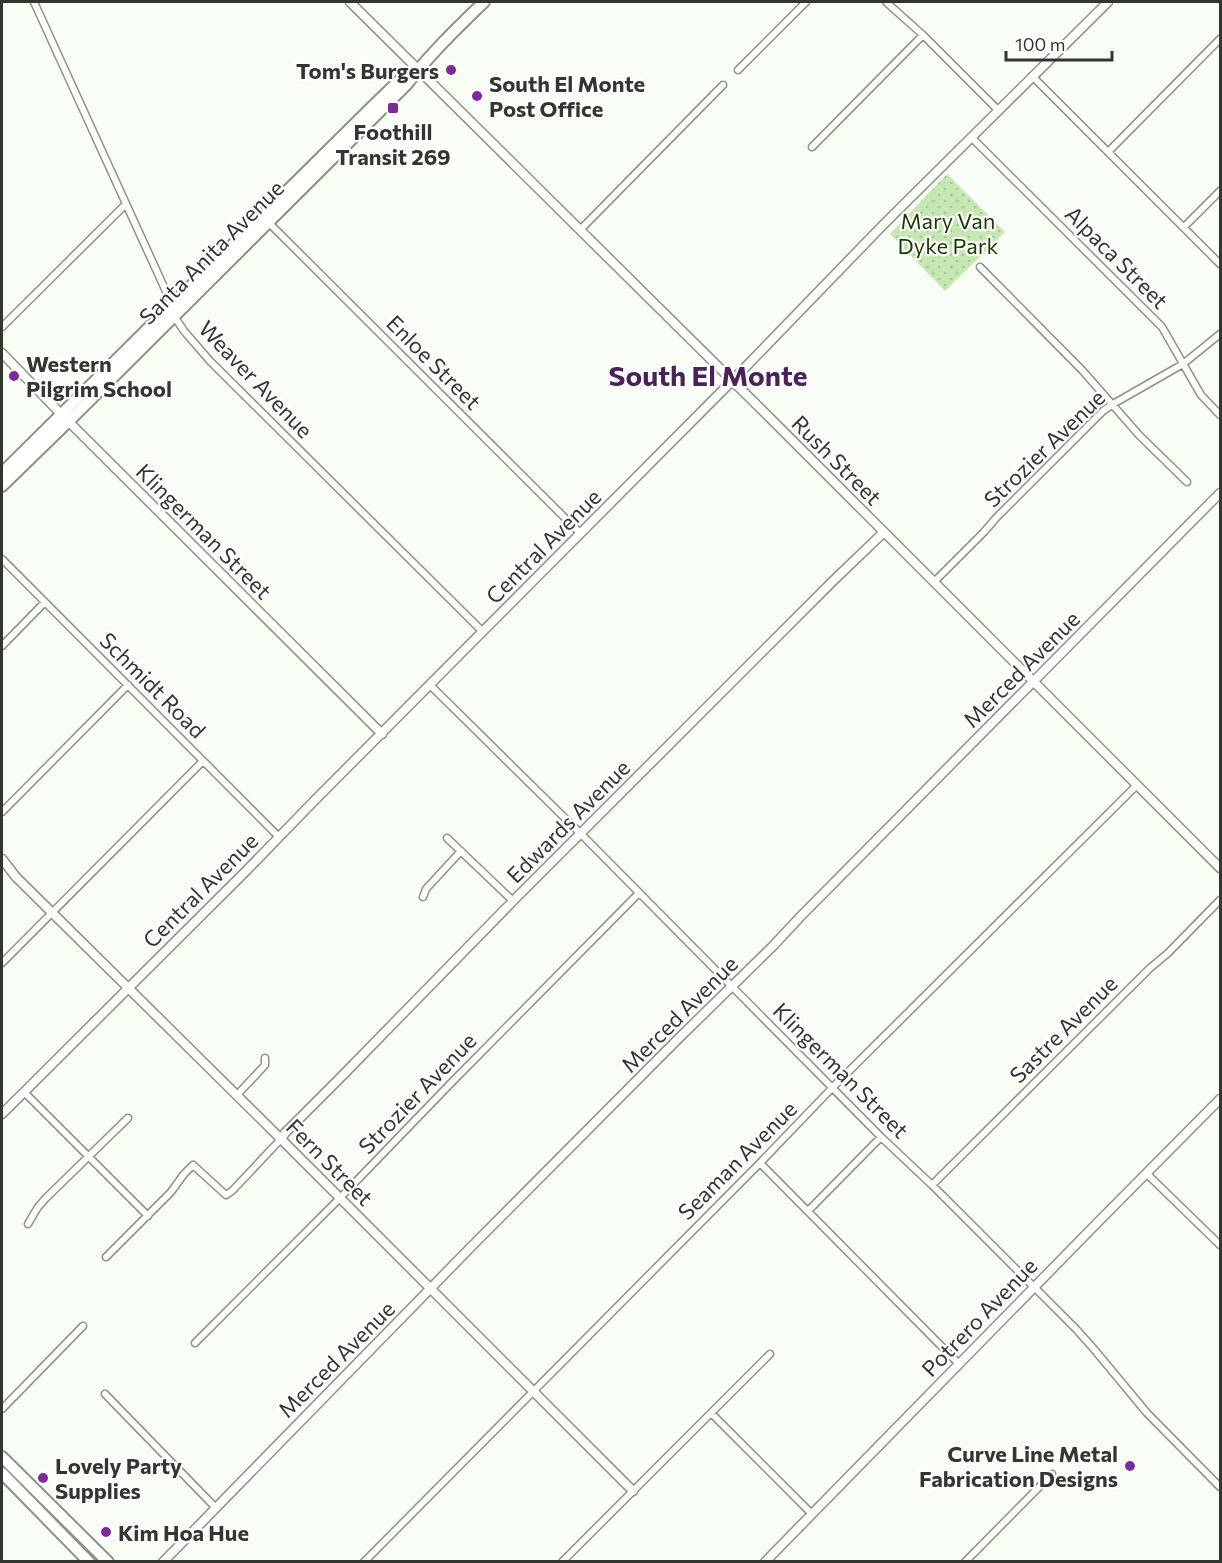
<svg xmlns="http://www.w3.org/2000/svg" width="1222" height="1563" font-family="Commissioner,sans-serif">
<style>
.park{fill:url(#park-dots)}
.lines{fill:none;stroke-linecap:round;stroke-linejoin:round}
.minor-casing{stroke:#889681;stroke-width:9}
.tertiary-casing{stroke:#889681;stroke-width:11}
.primary-casing{stroke:#889681;stroke-width:14}
.minor{stroke:#fff;stroke-width:6}
.tertiary{stroke:#fff;stroke-width:8}
.primary{stroke:#fff;stroke-width:10}
.poi-dot{fill:#7d2b9b;stroke:#fff;stroke-width:2}
.labels{text-anchor:middle;dominant-baseline:central;stroke-width:4.5;stroke-linejoin:round;paint-order:stroke}
.poi-label{font-size:22px;font-weight:bold;fill:#31372e;stroke:#fff;text-anchor:start}
.park-label{font-size:22px;fill:#1a3b00;stroke:#fff}
.street-label{font-size:22px;fill:#31372e;stroke:#fff}
.district-label{font-size:28px;font-weight:bold;fill:#482258;stroke:#fff}
</style>
<defs>
<pattern id="park-dots" width="8" height="8" patternUnits="userSpaceOnUse" patternTransform="scale(1.5)"><rect width="8" height="8" fill="#c5e8b3"/><path d="M2 2h.1M6 6h.1" fill="none" stroke="#aac89a" stroke-width="1.8" stroke-linecap="round"/></pattern>
</defs>
<rect width="100%" height="100%" fill="#f8fef5"/>
<path class="park" d="M947,174L1005,232L945,291L890,234Z"/>
<g class="lines">
<g class="minor-casing">
<path id="minor" d="M34,2L169,298L174,316L184,331L210,361L483,632
M886,2L923,35L998,110
M738,70L806,2
M1032,76L1220,264
M971,137L1162,327L1201,395L1220,415
M812,147L923,35
M1108,152L1220,39
M266,220L580,533
M1184,227L1220,191
M580,230L723,85
M980,267L1082,370L1139,435L1187,482
M2,327L126,204
M2,559L279,837
M934,582L984,532L996,518L1103,411L1113,404L1183,364L1220,334
M2,646L45,602
M430,685L581,834L881,1137L932,1185L1076,1329L1093,1348L1147,1413L1220,1487
M2,812L128,685
M447,838L513,901
M423,897L426,889L461,851
M2,963L203,761
M24,1092L148,1216
M237,1095L265,1065V1058
M760,1163L959,1364
M1146,1173L1220,1245
M932,1185L1149,969L1168,953L1220,900
M808,1211L881,1137
M28,1224L38,1207L46,1198L128,1118
M106,1257L171,1192L184,1174L193,1165L226,1195L232,1191L281,1139
M195,1343L340,1198L453,1081L639,893
M105,1394L215,1507
M2,1409L83,1326
M711,1413L812,1514
M364,1562L760,1163L833,1087L1137,785
M562,1562L770,1354
M965,1562L1052,1474"/>
</g>
<g class="tertiary-casing">
<path id="tertiary" d="M350,2L772,420L1220,868
M2,353L61,414L382,734
M2,859L16,877L281,1139L633,1491
M2,1114L246,871L315,800L732,381L882,226L1108,2
M281,1139L285,1133L342,1076L513,901L833,581L884,532
M163,1562L471,1247L679,1038L773,946L801,916L1220,493
M765,1562L1102,1218L1220,1099"/>
</g>
<g class="primary-casing">
<path id="primary" d="M2,473L377,102L403,77L416,71
M2,486L76,414L407,84C430,54 457,28 484,2
M2,1457L108,1562
M2,1473L89,1562"/>
</g>
<use href="#minor" class="minor"/>
<use href="#tertiary" class="tertiary"/>
<use href="#primary" class="primary"/>
</g>
<g class="poi-dot">
<circle cx="451" cy="70" r="6"/>
<circle cx="477" cy="96" r="6"/>
<rect x="387" y="102" width="12" height="12" rx="3"/>
<circle cx="14" cy="376" r="6"/>
<circle cx="1130" cy="1466" r="6"/>
<circle cx="43" cy="1478" r="6"/>
<circle cx="106" cy="1532" r="6"/>
</g>
<g class="labels">
<g class="poi-label">
<text x="439" y="70" text-anchor="end">Tom's Burgers</text>
<text x="489" y="83">South El Monte<tspan x="489" dy="25">Post Office</tspan></text>
<text x="393" y="131" text-anchor="middle">Foothill<tspan x="393" dy="25">Transit 269</tspan></text>
<text x="26" y="363">Western<tspan x="26" dy="25">Pilgrim School</tspan></text>
<text x="1118" y="1453" text-anchor="end">Curve Line Metal<tspan x="1118" dy="25">Fabrication Designs</tspan></text>
<text x="55" y="1465">Lovely Party<tspan x="55" dy="25">Supplies</tspan></text>
<text x="118" y="1532">Kim Hoa Hue</text>
</g>
<g class="park-label">
<text x="948" y="220">Mary Van<tspan x="948" dy="25">Dyke Park</tspan></text>
</g>
<g class="street-label">
<text transform="translate(211 252) rotate(-45)">Santa Anita Avenue</text>
<text transform="translate(1117 257) rotate(45)">Alpaca Street</text>
<text transform="translate(434 362) rotate(45)">Enloe Street</text>
<text transform="translate(256 379) rotate(46)">Weaver Avenue</text>
<text transform="translate(1044 448) rotate(-44)">Strozier Avenue</text>
<text transform="translate(837 460) rotate(45)">Rush Street</text>
<text transform="translate(204 531) rotate(45)">Klingerman Street</text>
<text transform="translate(543 546) rotate(-45)">Central Avenue</text>
<text transform="translate(1021 669) rotate(-45)">Merced Avenue</text>
<text transform="translate(153 685) rotate(45)">Schmidt Road</text>
<text transform="translate(568 821) rotate(-45)">Edwards Avenue</text>
<text transform="translate(200 890) rotate(-45)">Central Avenue</text>
<text transform="translate(679 1014) rotate(-45)">Merced Avenue</text>
<text transform="translate(1063 1029) rotate(-45)">Sastre Avenue</text>
<text transform="translate(841 1070) rotate(45)">Klingerman Street</text>
<text transform="translate(417 1093) rotate(-46)">Strozier Avenue</text>
<text transform="translate(737 1160) rotate(-45)">Seaman Avenue</text>
<text transform="translate(330 1162) rotate(45)">Fern Street</text>
<text transform="translate(979 1317) rotate(-46)">Potrero Avenue</text>
<text transform="translate(336 1359) rotate(-45)">Merced Avenue</text>
</g>
<g class="district-label">
<text x="708" y="375">South El Monte</text>
</g>
</g>
<rect width="1222" height="1563" fill="none" stroke="#31372e" stroke-width="6"/>
<path d="M1006 51v9h106v-9" fill="none" stroke="#31372e" stroke-width="3"/>
<text x="1015" y="51" font-size="18" fill="#31372e" stroke="#ffffff" stroke-width="4.5" paint-order="stroke">100 m</text>
</svg>
